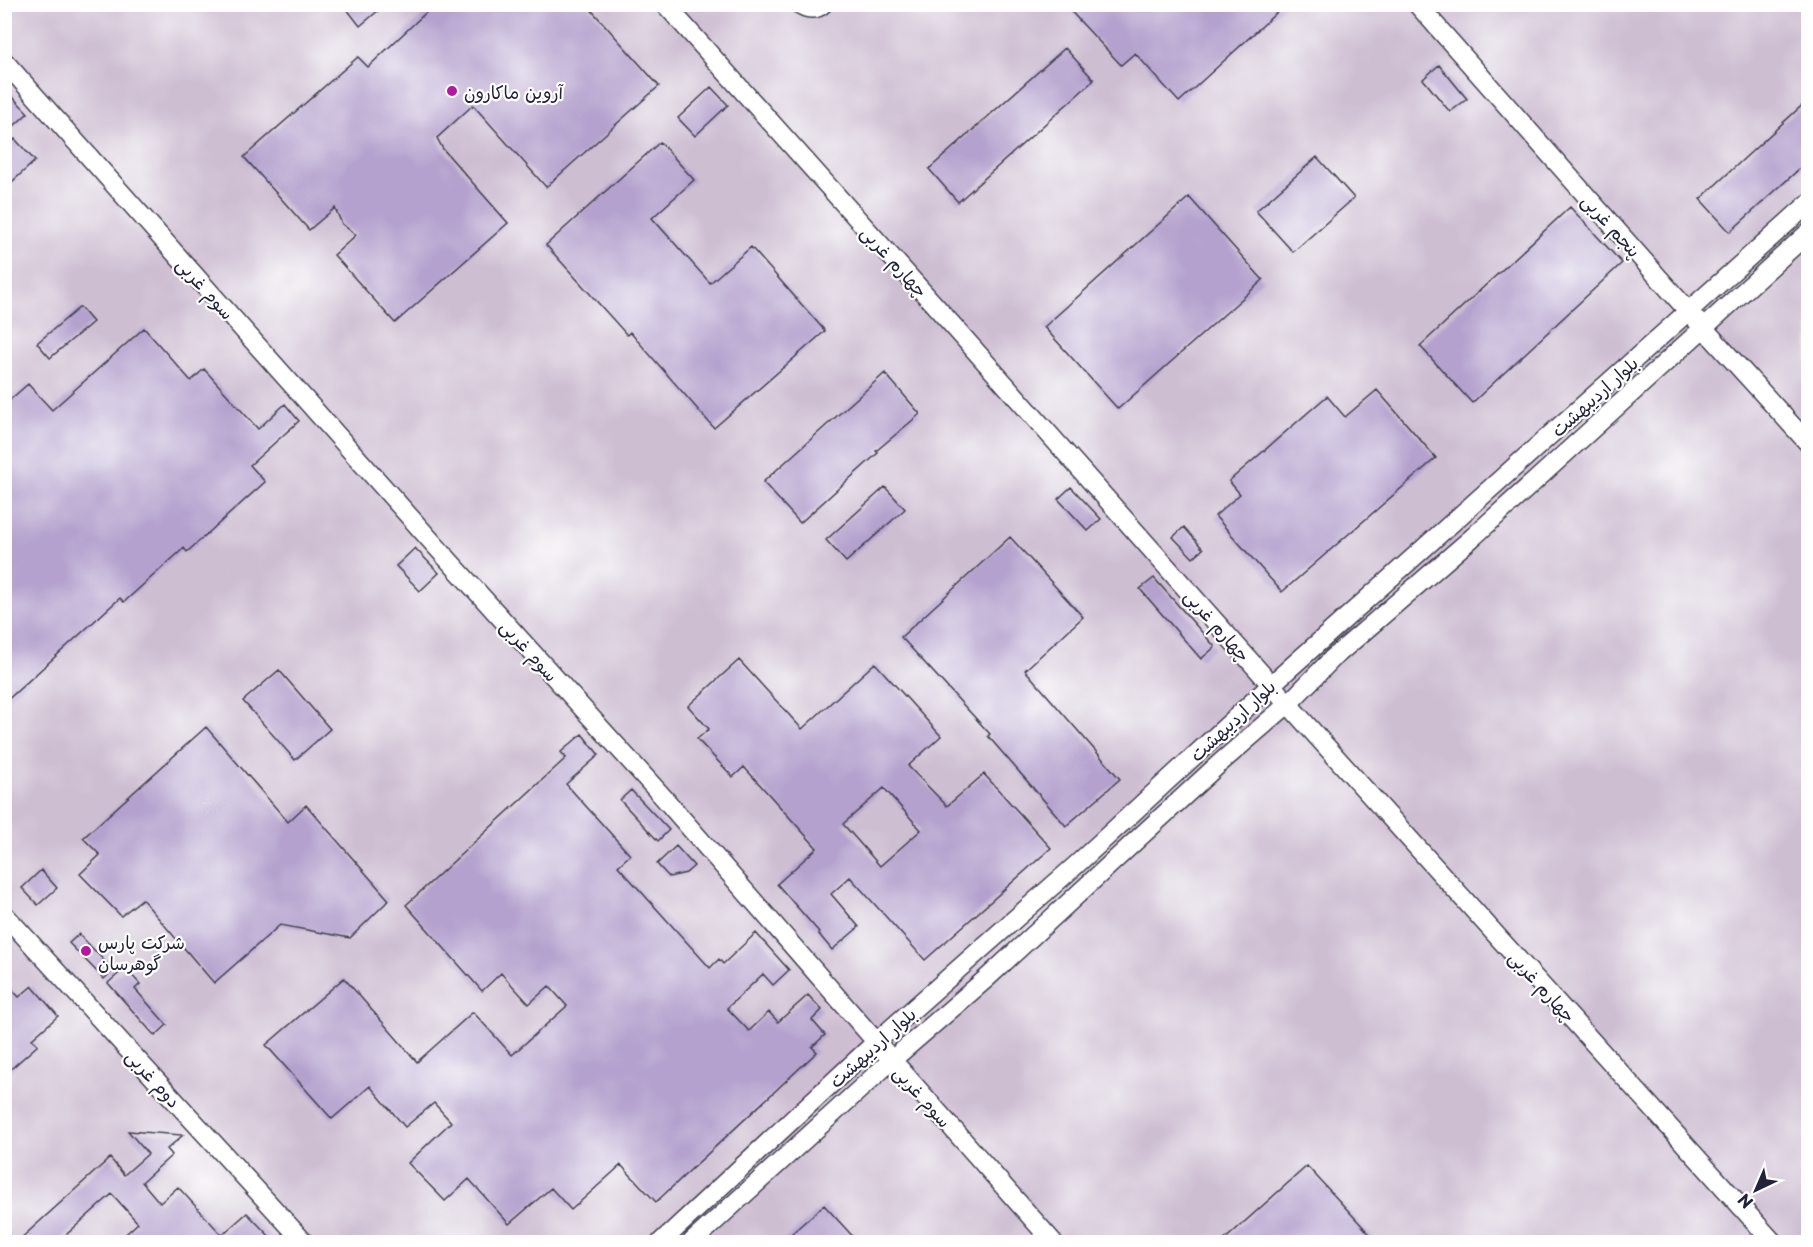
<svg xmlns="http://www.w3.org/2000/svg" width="1813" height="1247" font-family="'Playpen Sans','Playpen Sans Arabic',sans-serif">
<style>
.industrial{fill:#cdbed2}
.building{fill:#b4a1cd;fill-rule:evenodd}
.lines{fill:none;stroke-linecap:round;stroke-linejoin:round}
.minor-casing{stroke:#413e4f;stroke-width:21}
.minor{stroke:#fff;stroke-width:18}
.poi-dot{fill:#b5179e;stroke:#fff;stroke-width:2}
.labels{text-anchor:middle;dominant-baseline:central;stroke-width:4.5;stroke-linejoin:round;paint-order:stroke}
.poi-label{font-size:18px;fill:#22223b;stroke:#fff;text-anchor:start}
.street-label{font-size:18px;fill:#22223b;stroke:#fff}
</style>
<rect width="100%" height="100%" fill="#fff"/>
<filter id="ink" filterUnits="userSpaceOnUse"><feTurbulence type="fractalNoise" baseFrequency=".0167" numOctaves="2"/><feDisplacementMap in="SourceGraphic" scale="12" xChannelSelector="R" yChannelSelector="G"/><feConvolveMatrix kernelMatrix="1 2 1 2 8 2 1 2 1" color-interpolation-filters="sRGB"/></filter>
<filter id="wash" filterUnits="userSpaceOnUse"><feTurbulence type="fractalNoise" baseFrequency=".008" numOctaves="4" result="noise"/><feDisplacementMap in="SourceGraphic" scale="24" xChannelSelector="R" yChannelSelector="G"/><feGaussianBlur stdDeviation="1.35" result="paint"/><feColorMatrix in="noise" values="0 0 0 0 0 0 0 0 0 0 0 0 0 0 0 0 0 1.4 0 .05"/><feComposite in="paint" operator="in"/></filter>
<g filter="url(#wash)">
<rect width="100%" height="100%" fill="#f3dec2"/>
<path class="industrial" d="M5,5H1808V1242H5Z"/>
<g id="blocks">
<path class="building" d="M343,4H386L360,26Z
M435,4H586L659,86L546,187L473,105L437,138L443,149L508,223L395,323L334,255L356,235L342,224L335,208L309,230L244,157L358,57L368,67Z
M1064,4H1286L1179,102L1135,53L1121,65Z
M1065,48L1094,80L958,202L929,169Z
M1439,65L1467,99L1450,112L1423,79Z
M711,87L728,105L695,136L678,118Z
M4,88L28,113L4,135Z
M1809,99V160L1730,232L1700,199Z
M15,139L35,161L4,189V149Z
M660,142L694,180L652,218L710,283L751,247L825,331L714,428L630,332L627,335L546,245Z
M1317,157L1354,198L1293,252L1256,211Z
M1189,197L1263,280L1118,409L1044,327Z
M1570,207L1622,263L1472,403L1420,346Z
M80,307L93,322L50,358L37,343Z
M144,328L191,381L204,369L258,429L285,404L299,421L250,465L265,482L187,552L184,548L124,602L120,598L4,703V405L28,384L52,410Z
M885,373L920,414L876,451L878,453L800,523L763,482Z
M1377,390L1436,458L1282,592L1215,516L1240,494L1229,481L1327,396L1345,417Z
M885,487L905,509L846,562L826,540Z
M1071,487L1101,519L1088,531L1058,499Z
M1184,527L1203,549L1193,558L1173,537Z
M1010,537L1083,617L1025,670L1120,779L1066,826L988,736L990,734L901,637Z
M415,548L439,573L420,591L396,566Z
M1154,578L1215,647L1201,659L1140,589Z
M739,660L802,729L875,663L941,736L908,766L947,806L984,774L1051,848L925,960L850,877L831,894L859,927L832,950L818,933L819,932L777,884L817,848L744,767L733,777L697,739L709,729L688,706ZM884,788L921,830L880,866L843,824Z
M279,670L330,729L295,760L243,701Z
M206,727L288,822L306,805L389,900L350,938L280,925L214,983L142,899L121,916L80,874L100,855L83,838Z
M582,734L599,755L566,784L630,855L618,866L710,968L719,959L723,964L756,933L789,970L773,985L763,974L727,1008L749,1031L769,1012L778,1022L808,995L822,1010L812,1020L825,1035L812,1047L817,1052L656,1202L621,1165L571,1210L551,1188L509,1224L469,1179L445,1201L408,1163L451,1122L434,1103L405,1127L370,1086L332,1119L266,1045L344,978L417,1062L473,1012L512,1055L567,1006L549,986L529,1004L501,973L482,991L406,905L566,758L561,752Z
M631,790L669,830L658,841L620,800Z
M676,846L694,866L686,873L669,877L657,864Z
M41,870L57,888L38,905L22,888Z
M79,934L113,970L104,979L69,943Z
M125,968L140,984L135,989L167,1025L155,1036L108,983Z
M4,981L19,997L32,986L58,1016L32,1039L38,1045L4,1075Z
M128,1131L183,1135L167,1149L172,1155L142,1182L160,1203L178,1187L222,1235L247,1213L275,1242H117L138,1223L112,1194L58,1242H17L110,1158L124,1175L148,1154Z
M1307,1166L1377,1242H1222Z
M824,1205L858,1242H782Z"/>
</g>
</g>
<g filter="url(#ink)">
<use href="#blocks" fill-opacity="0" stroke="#413e4f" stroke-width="1.5"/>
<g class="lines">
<g class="minor-casing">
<path id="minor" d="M665,4L956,329L1305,723L1773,1242
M799,4C807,9 815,11 823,4
M1417,4L1688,311L1808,443
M4,61L433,543L663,797L892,1060L1053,1242
M4,914L304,1242
M661,1242L876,1042L1076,865L1271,685L1808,204
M692,1242L892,1060L987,978L1220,763L1288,704L1333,658L1473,537L1808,233"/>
</g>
<use href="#minor" class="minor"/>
</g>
</g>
<g class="poi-dot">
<circle cx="452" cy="91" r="6"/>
<circle cx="86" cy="951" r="6"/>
</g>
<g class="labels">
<g class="poi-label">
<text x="464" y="91">آروین ماکارون</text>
<text x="98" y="941">شرکت پارس<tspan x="98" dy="21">گوهرسان</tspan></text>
</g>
<g class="street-label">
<text transform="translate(1612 225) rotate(48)">پنجم غربی</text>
<text transform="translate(895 261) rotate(48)">چهارم غربی</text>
<text transform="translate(206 288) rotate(48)">سوم غربی</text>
<text transform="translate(1594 396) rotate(-42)">بلوار اردیبهشت</text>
<text transform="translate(1218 625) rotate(49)">چهارم غربی</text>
<text transform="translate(530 650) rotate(48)">سوم غربی</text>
<text transform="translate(1232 720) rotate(-43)">بلوار اردیبهشت</text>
<text transform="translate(1543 986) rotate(48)">چهارم غربی</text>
<text transform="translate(872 1047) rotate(-42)">بلوار اردیبهشت</text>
<text transform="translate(154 1078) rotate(48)">دوم غربی</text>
<text transform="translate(923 1096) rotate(48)">سوم غربی</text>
</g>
</g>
<rect width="1813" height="1247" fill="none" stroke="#fff" stroke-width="24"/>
<g transform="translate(1756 1190) rotate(224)" stroke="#ffffff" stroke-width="4.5" paint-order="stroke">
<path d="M0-4.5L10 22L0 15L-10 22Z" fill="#22223b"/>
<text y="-9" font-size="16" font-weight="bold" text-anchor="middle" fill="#22223b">N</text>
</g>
</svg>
